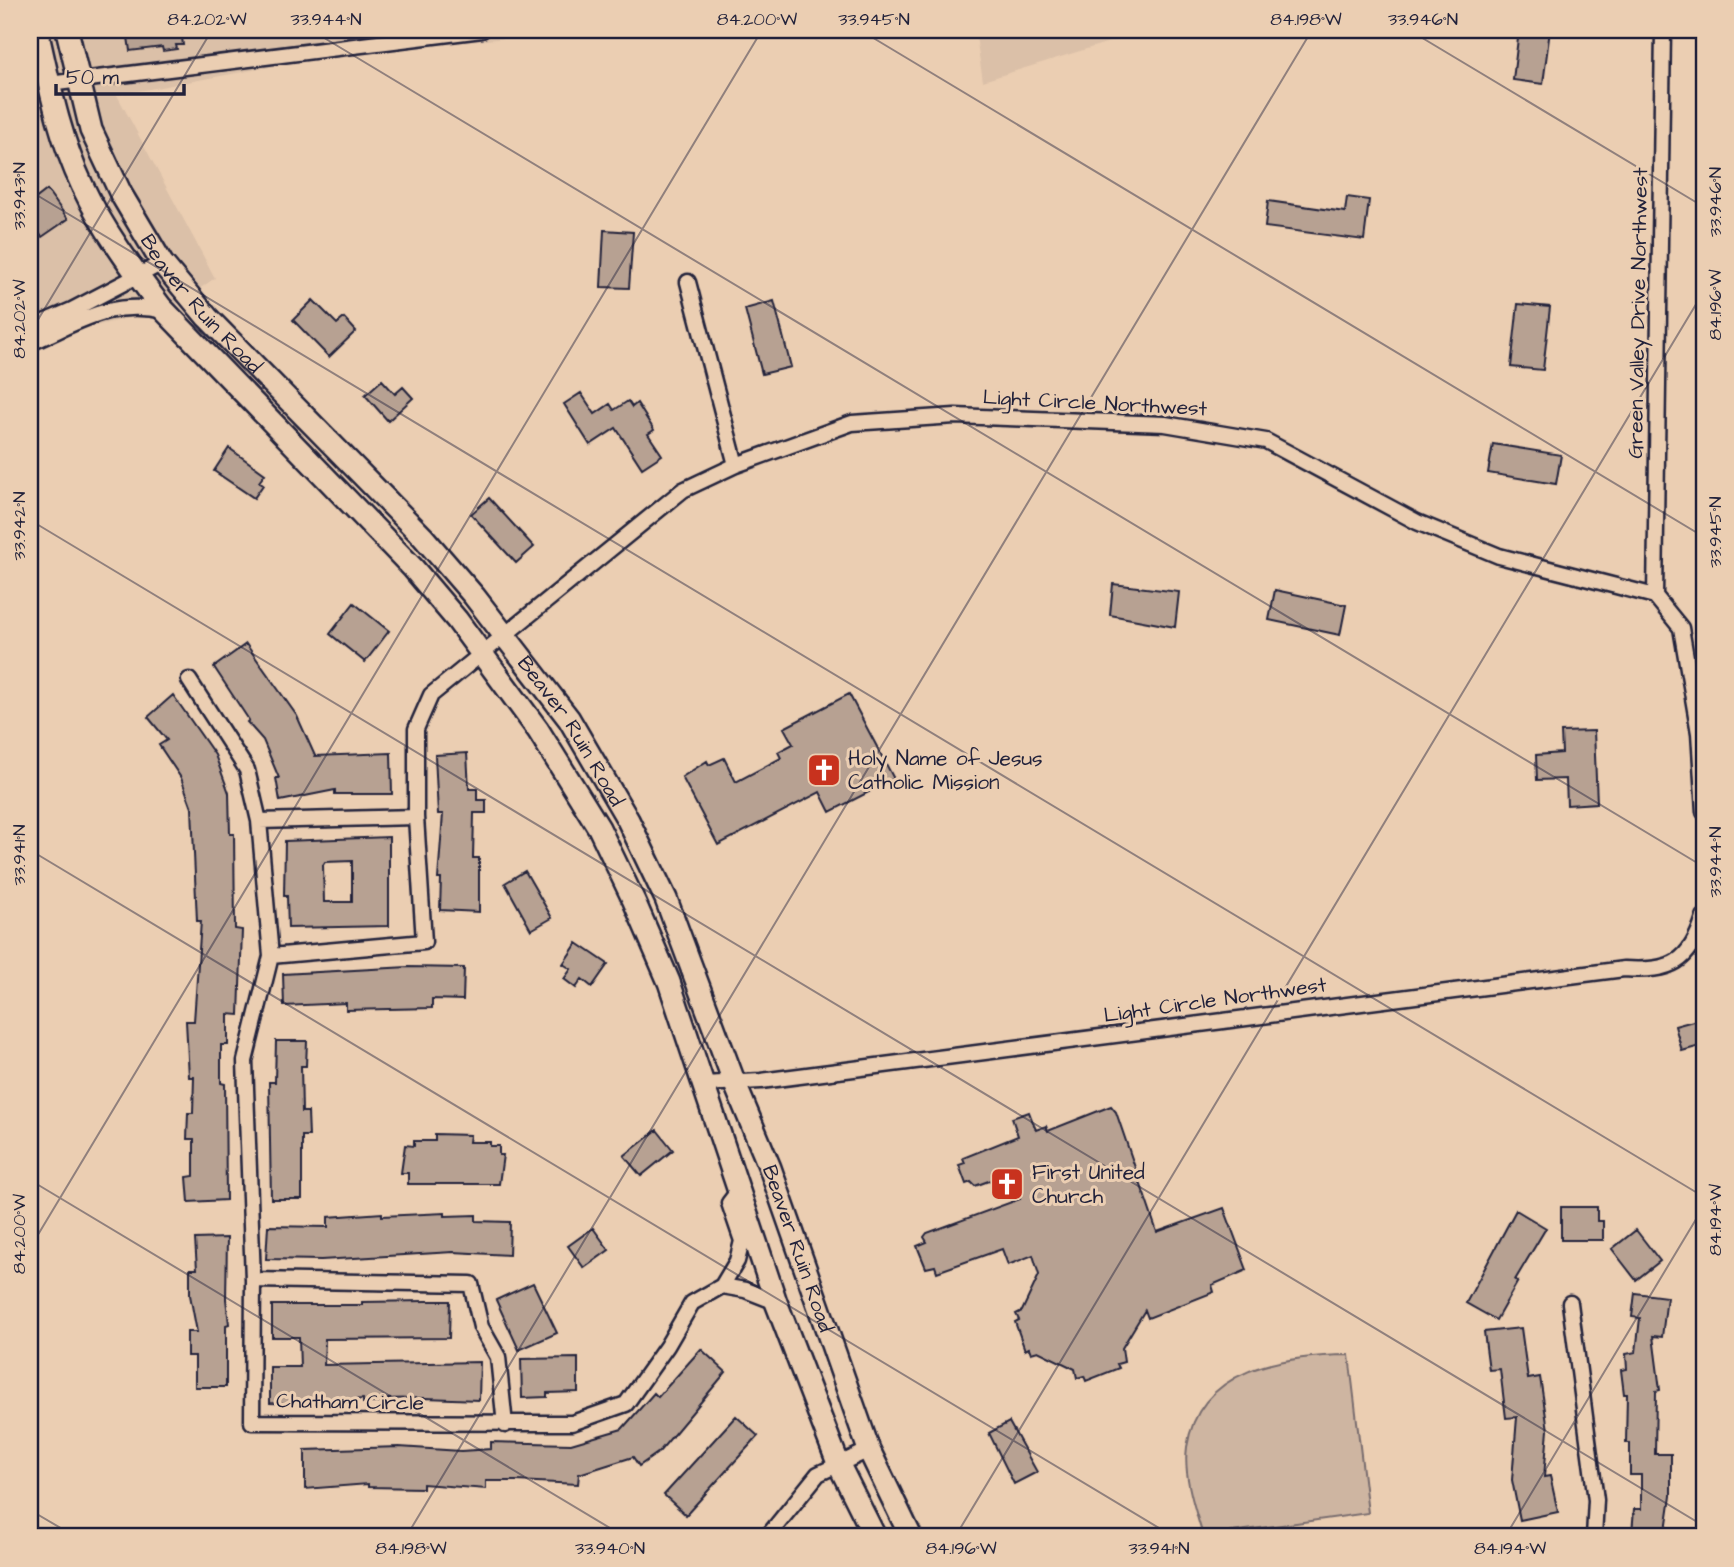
<svg xmlns="http://www.w3.org/2000/svg" width="1734" height="1567" font-family="'Architects Daughter',sans-serif">
<style>
.built{fill:#dbc0a8}
.green{fill:#ceb5a1;stroke:#786c6e;stroke-width:2}
.building{fill:#b7a192;stroke:#22223b;stroke-width:2;fill-rule:evenodd}
.lines{fill:none;stroke-linecap:round;stroke-linejoin:round}
.street-casing{stroke:#22223b;stroke-width:19}
.secondary-casing{stroke:#22223b;stroke-width:26}
.street{stroke:#ebceb2;stroke-width:14}
.secondary{stroke:#ebceb2;stroke-width:21}
.ticks{fill:none;stroke:#22223b;stroke-width:2;stroke-opacity:0.45}
.labels{text-anchor:middle;dominant-baseline:central;stroke-width:6;stroke-linejoin:round;paint-order:stroke}
.street-label{font-size:21px;fill:#22223b;stroke:#ebceb2}
.poi-label{font-size:21px;fill:#22223b;stroke:#ebceb2;text-anchor:start}
.neatline{fill:none;stroke:#22223b;stroke-width:2.5}
.ticks-label{font-size:18px;text-anchor:middle;fill:#22223b}
</style>
<rect width="100%" height="100%" fill="#ebceb2"/>
<filter id="ink" filterUnits="userSpaceOnUse"><feTurbulence type="fractalNoise" baseFrequency=".0143" numOctaves="2"/><feDisplacementMap in="SourceGraphic" scale="14" xChannelSelector="R" yChannelSelector="G"/><feConvolveMatrix kernelMatrix="1 2 1 2 8 2 1 2 1" color-interpolation-filters="sRGB"/></filter>
<g filter="url(#ink)">
<path class="built" d="M30,30H531L530,36L346,53L117,95L215,278L173,307L30,342Z
M975,30H1148L983,81Z"/>
<path class="green" d="M1349,1355L1368,1513L1203,1536C1195,1509 1183,1476 1187,1447C1199,1367 1285,1356 1349,1355Z"/>
<path class="building" d="M127,30H181L183,45H176L177,49L163,51L162,47L130,51Z
M1519,30H1550L1543,84L1513,80Z
M47,190L68,219L42,237L30,221V203Z
M1347,197L1369,200L1364,240L1265,227L1268,201L1345,212Z
M604,230L633,232L629,288L601,287Z
M313,300L337,324L344,318L356,331L329,357L293,320Z
M774,301L791,367L762,374L745,309Z
M1518,304L1550,307L1543,370L1511,367Z
M382,380L395,394L403,387L413,398L388,421L365,395Z
M581,393L595,414L610,404L614,410L628,401L632,407L637,403L654,430L648,434L662,455L642,468L616,428L590,445L564,404Z
M1493,444L1561,455L1556,484L1488,473Z
M229,448L265,474L259,482L263,485L254,498L214,471Z
M489,498L534,547L516,563L471,514Z
M1113,584L1179,592L1175,627L1110,615Z
M1275,590L1346,605L1340,635L1269,620Z
M354,603L389,631L365,662L330,634Z
M246,644L297,716L315,756L391,753L392,794H335V790L280,801L276,778H279L263,740L247,722L249,720L214,667Z
M849,694L894,779L830,812L820,792L718,845L682,777L707,761L709,765L724,758L736,782L781,758L778,752L793,744L784,728Z
M173,695L215,755L229,793L230,834H234L235,929L242,930L239,1015L228,1014V1045H221V1083L225,1084L226,1200L189,1202L187,1177L194,1176V1139H187L188,1113H193L194,1077H189L186,1021H194L201,921H197L192,808L181,778L159,745L167,740L148,717Z
M1594,731L1597,803L1567,805L1566,779L1537,780L1536,755L1562,753L1561,732Z
M467,753L469,789H477V800H486V813H474L473,858H479V912L440,910L441,879H438L443,814H438L435,755Z
M389,837V926L288,928L287,896H284L285,841ZM352,861V902H324L323,865L325,862Z
M525,871L552,918L531,930L505,883Z
M577,943L608,964L592,987L582,979L576,988L564,979L571,969L563,964Z
M408,967L464,968L463,1000L432,999V1008L346,1010V1003L284,1006L283,974Z
M1704,1018V1045L1682,1051L1675,1026Z
M276,1041H307L306,1066H301L302,1112H308L309,1136H302V1199H271L269,1082H275Z
M1111,1106L1116,1112L1157,1232L1224,1208L1247,1270L1212,1285L1214,1292L1148,1318L1145,1310L1122,1348L1124,1362L1117,1364L1119,1368L1086,1381L1084,1376L1077,1378L1075,1369L1038,1351L1031,1353L1029,1348L1025,1350L1015,1322L1019,1320L1016,1314L1022,1311L1039,1275L1033,1255L1008,1265L1002,1249L937,1272L935,1266L926,1268L917,1246L927,1242L924,1237L927,1233L1020,1199L1010,1173L975,1186L971,1182L966,1184L959,1165L965,1163L963,1158L1018,1136L1012,1118L1029,1112L1036,1130L1046,1126L1048,1131Z
M657,1130L673,1150L641,1176L624,1156Z
M435,1134L470,1135L469,1142H490V1146H499V1155H503L499,1184H408V1173H401L405,1145L414,1146V1141H435Z
M1561,1207H1597V1221H1603V1240H1561Z
M1516,1210L1546,1228L1515,1280L1518,1281L1496,1320L1466,1303Z
M382,1213V1216L445,1213V1216L476,1215V1221L510,1222L509,1255L453,1252L321,1260L266,1259L268,1226L328,1227V1217Z
M593,1228L609,1250L584,1268L568,1246Z
M1636,1230L1660,1261L1636,1280L1612,1249Z
M227,1238L226,1299L229,1324L226,1325V1387H195V1356H187V1332H197L190,1295V1269H197L195,1239Z
M533,1283L557,1333L519,1350L496,1300Z
M1635,1293L1667,1297L1662,1337L1653,1336L1660,1390L1656,1391L1655,1454H1671V1496L1665,1537H1643L1644,1534L1632,1533L1634,1509H1641V1475H1630V1443H1626L1627,1394H1624L1621,1370L1627,1369L1626,1354L1636,1352L1640,1318L1632,1317Z
M426,1301H450L449,1338L325,1339L324,1365L480,1362L479,1400L425,1398L388,1399V1403H363V1399L303,1404L270,1403V1367H300L299,1337H272V1305H362V1302Z
M1521,1328L1528,1379L1540,1377L1548,1430L1544,1477L1550,1476L1558,1512L1520,1520L1512,1480L1517,1417L1506,1418L1500,1369L1489,1370L1484,1332Z
M701,1349L726,1372L659,1452L639,1466L633,1457L579,1474L578,1484L516,1481H486V1489L423,1484V1488L368,1487V1484L305,1489V1450L399,1447L461,1451L491,1449V1442L571,1444L622,1429L654,1393L658,1397Z
M578,1358V1392L547,1393V1397L522,1398L521,1359Z
M736,1416L758,1436L686,1515L664,1495Z
M1009,1422L1037,1472L1014,1484L989,1433Z"/>
<g class="lines">
<g class="street-casing">
<path id="street" d="M49,84L482,30
M688,282L736,465
M30,328L72,310L162,263
M30,343C80,322 109,299 165,311
M1655,596L1663,30
M189,680L247,770L259,821L271,956
M259,821L416,817
M704,1084L761,1081L1624,969C1671,972 1690,963 1704,917
M253,1280L471,1284L481,1327L498,1357L505,1425
M722,1286L737,1261L742,1241L729,1203L739,1190
M776,1302L745,1290L722,1286L692,1303L667,1346L626,1404L572,1423L252,1422L253,1280L245,1061L271,956L424,942L416,817V729L431,695L683,490L736,465L852,423L955,416L1165,424L1266,441L1417,522L1499,556L1655,596L1681,628L1699,733L1704,812
M1570,1303L1596,1500L1594,1537
M767,1537L818,1474L869,1450"/>
</g>
<g class="secondary-casing">
<g id="secondary">
<path d="M37,30C49,83 59,136 82,185C102,228 133,270 161,307L413,568L457,620L538,730L599,828L634,901L669,982L776,1302L838,1463L875,1537"/>
<path id="s1" d="M67,30L91,130L121,194L162,263L207,317L423,537L474,596L569,719L628,820L666,899L735,1084L770,1168L869,1450L911,1537"/>
</g>
</g>
<use href="#street" class="street"/>
<use href="#secondary" class="secondary"/>
</g>
</g>
<path class="ticks" d="M311,30L1704,867M860,30L1704,537M1409,30L1704,207M30,191L1704,1197M30,333L212,30M30,520L1704,1526M30,850L1174,1537M30,1180L625,1537M30,1248L762,30M30,1510L76,1537M406,1537L1312,30M955,1537L1704,291M1505,1537L1704,1206"/>
<defs>
<g id="church-square" transform="scale(1.75)"><rect x="-9" y="-9" width="18" height="18" rx="4" fill="#c8321e" stroke="#ebceb2"/><path d="M-1.2-6h2.4v3.5h3.3v2.4h-3.3V6h-2.4V-.1h-3.3v-2.4h3.3Z" fill="#fff"/></g>
</defs>
<g fill-rule="evenodd">
<use href="#church-square" x="824" y="770"/>
<use href="#church-square" x="1007" y="1184"/>
</g>
<g class="labels">
<g class="street-label">
<text stroke="none"><textPath href="#s1" startOffset="310">Beaver Ruin Road</textPath></text>
<text transform="translate(1638 313) rotate(-89)">Green Valley Drive Northwest</text>
<text transform="translate(1095 403) rotate(3)">Light Circle Northwest</text>
<text stroke="none"><textPath href="#s1" startOffset="877">Beaver Ruin Road</textPath></text>
<text transform="translate(1215 1000) rotate(-8)">Light Circle Northwest</text>
<text stroke="none"><textPath href="#s1" startOffset="1444">Beaver Ruin Road</textPath></text>
<text transform="translate(350 1402) rotate(1)">Chatham Circle</text>
</g>
<g class="poi-label">
<text x="848" y="758">Holy Name of Jesus<tspan x="848" dy="24">Catholic Mission</tspan></text>
<text x="1032" y="1172">First United<tspan x="1032" dy="24">Church</tspan></text>
</g>
</g>
<rect width="1734" height="1567" fill="none" stroke="#ebceb2" stroke-width="77"/>
<path d="M56 84v10h128v-10" fill="none" stroke="#22223b" stroke-width="3.5"/>
<text x="66" y="84" font-size="21" fill="#22223b" stroke="#ebceb2" stroke-width="5" paint-order="stroke">50 m</text>
<rect x="38" y="38" width="1658" height="1490" class="neatline"/>
<g class="ticks-label">
<text x="207" y="25">84.202°W</text>
<text x="326" y="25">33.944°N</text>
<text x="757" y="25">84.200°W</text>
<text x="874" y="25">33.945°N</text>
<text x="1306" y="25">84.198°W</text>
<text x="1423" y="25">33.946°N</text>
<text transform="translate(19 196) rotate(-90)" y="6">33.943°N</text>
<text transform="translate(1715 202) rotate(-90)" y="6">33.946°N</text>
<text transform="translate(1715 305) rotate(-90)" y="6">84.196°W</text>
<text transform="translate(19 319) rotate(-90)" y="6">84.202°W</text>
<text transform="translate(19 526) rotate(-90)" y="6">33.942°N</text>
<text transform="translate(1715 532) rotate(-90)" y="6">33.945°N</text>
<text transform="translate(19 855) rotate(-90)" y="6">33.941°N</text>
<text transform="translate(1715 862) rotate(-90)" y="6">33.944°N</text>
<text transform="translate(1715 1220) rotate(-90)" y="6">84.194°W</text>
<text transform="translate(19 1234) rotate(-90)" y="6">84.200°W</text>
<text x="411" y="1554">84.198°W</text>
<text x="610" y="1554">33.940°N</text>
<text x="961" y="1554">84.196°W</text>
<text x="1159" y="1554">33.941°N</text>
<text x="1510" y="1554">84.194°W</text>
</g>
</svg>
